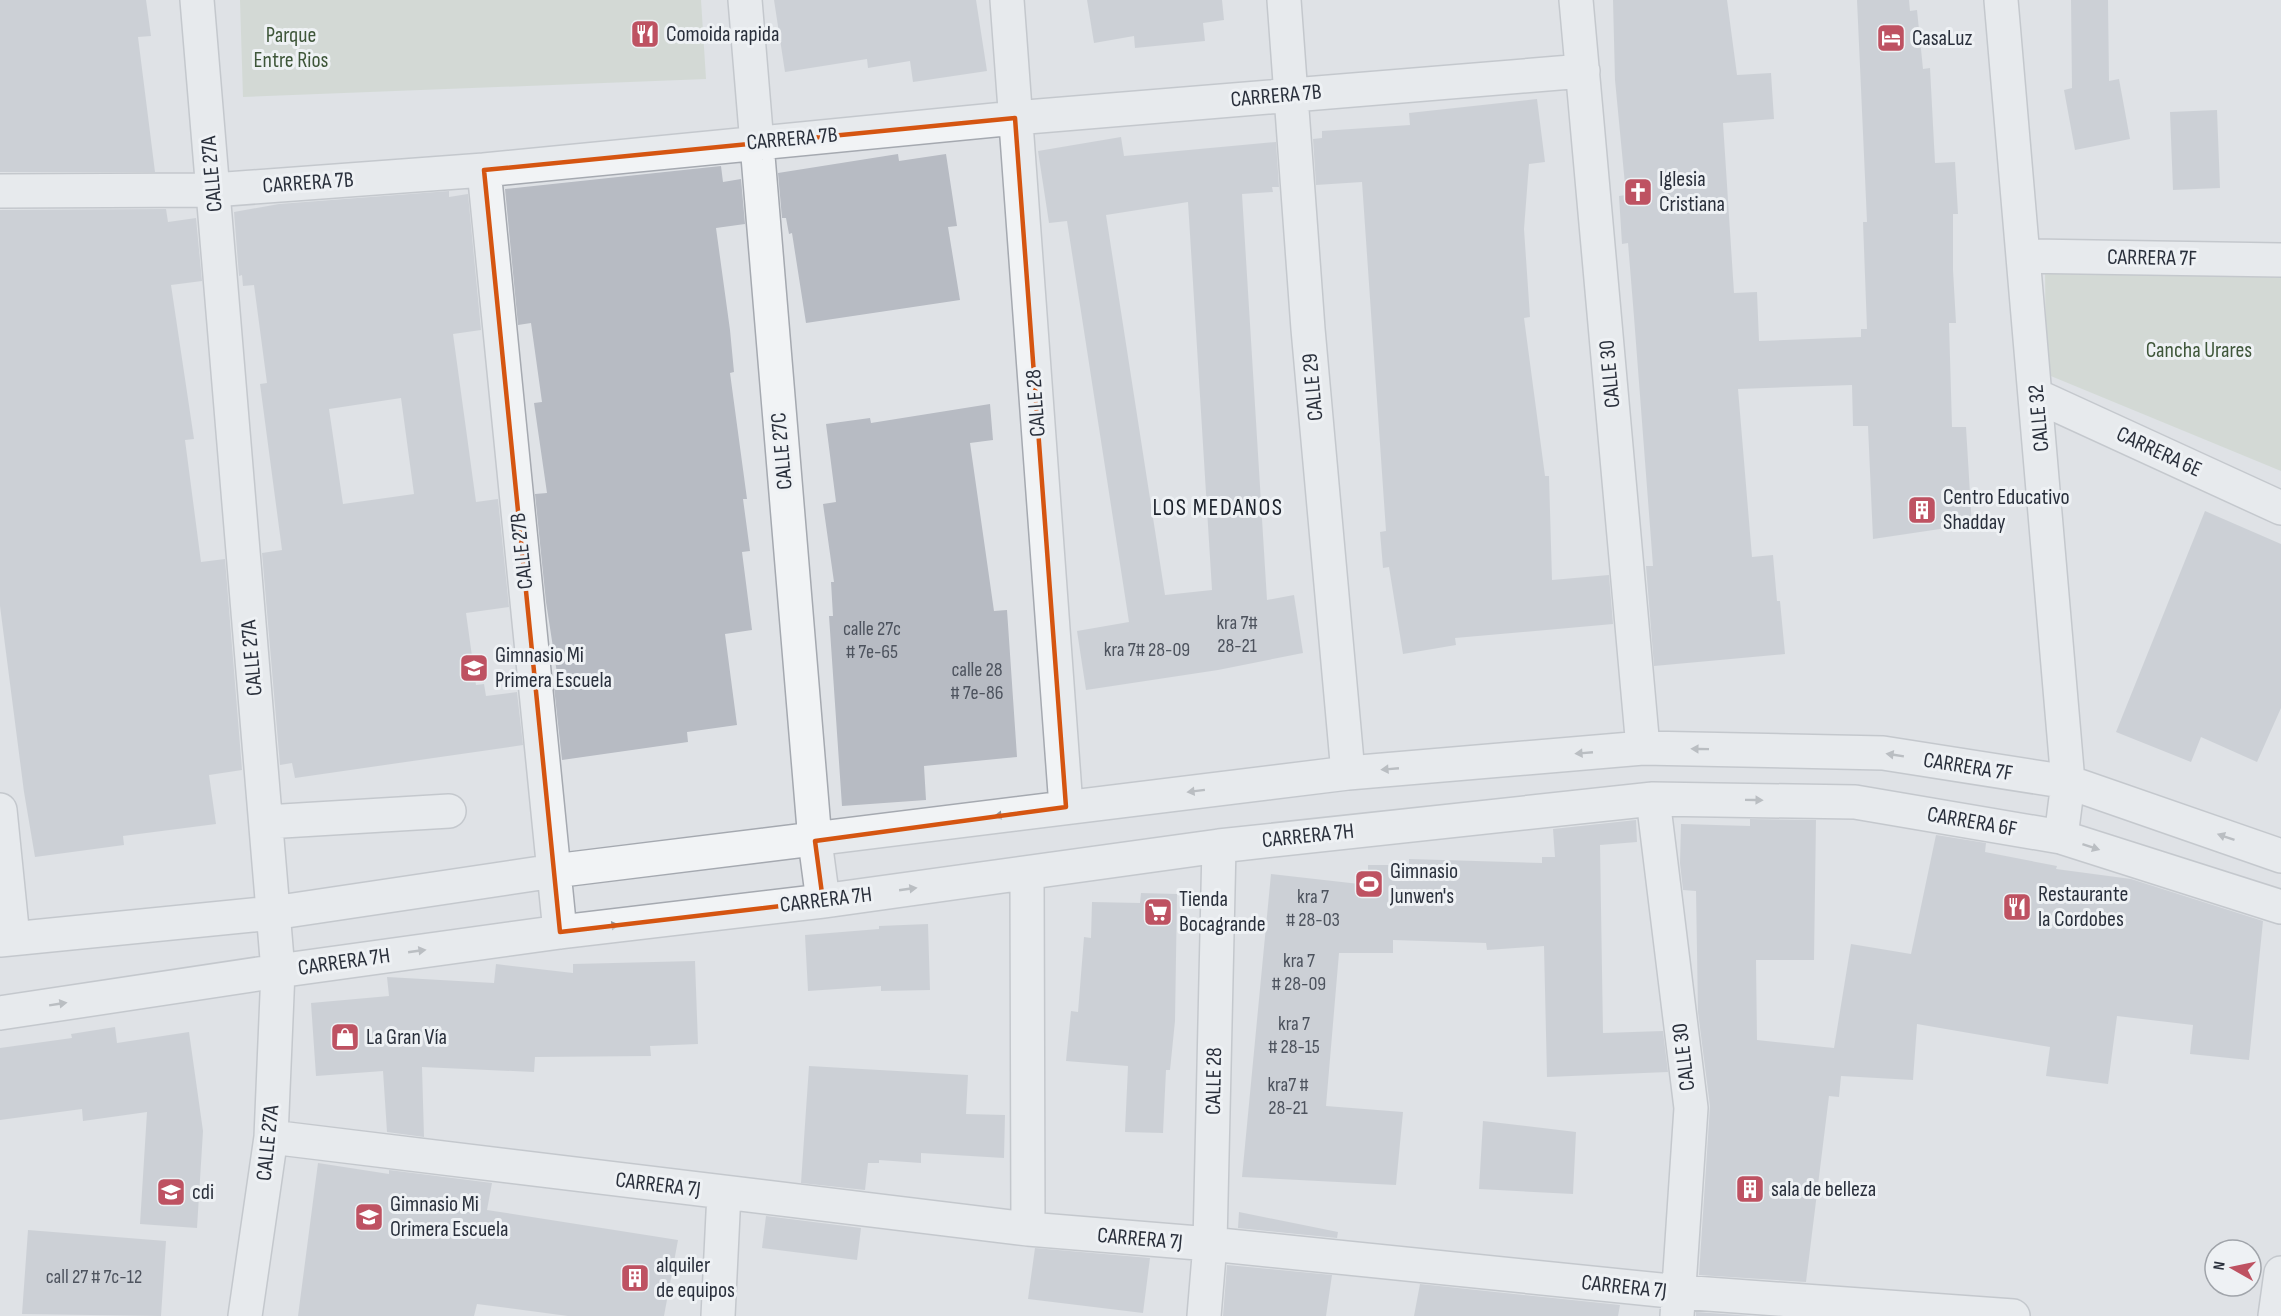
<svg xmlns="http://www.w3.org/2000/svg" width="2281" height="1316" font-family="'Sofia Sans Condensed',sans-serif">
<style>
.green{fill:#c5cfc1}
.building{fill:#b7bbc3;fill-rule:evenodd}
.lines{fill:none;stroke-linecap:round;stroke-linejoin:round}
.minor-casing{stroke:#a5a9b0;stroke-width:36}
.minor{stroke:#f1f3f5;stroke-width:33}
.oneway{fill:#8e9298}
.marked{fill:none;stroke:#d55511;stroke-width:4.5;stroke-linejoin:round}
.labels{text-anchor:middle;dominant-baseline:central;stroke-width:6;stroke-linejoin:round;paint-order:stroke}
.number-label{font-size:20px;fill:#4d535e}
.poi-label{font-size:22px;fill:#2a303c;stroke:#eef1f4;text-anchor:start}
.park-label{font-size:22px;fill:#3e5639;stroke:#eef1f4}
.street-label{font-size:22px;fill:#2a303c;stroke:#eef1f4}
.neighbourhood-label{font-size:24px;letter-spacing:1.5px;fill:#1c222c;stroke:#eef1f4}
</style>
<rect width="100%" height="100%" fill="#dfe2e6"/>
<path class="green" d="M240,0H701L706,79L243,97Z
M2045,264L2281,269V471L2046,374Z"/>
<path class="building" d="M0,0H146L151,36L138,37L155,172H0Z
M774,0H976L987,71L913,82L910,61L868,68L867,59L785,72Z
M1087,0H1222L1224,20L1203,23L1205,41L1135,48L1134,36L1094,43Z
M1613,0H1727L1737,75L1771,73L1774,119L1723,123L1734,293L1757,292L1759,341L1861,337V329H1867L1863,222H1867L1857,0H1909L1910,11L1917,10L1923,69L1930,68L1935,163L1955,162L1958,214H1953V270L1956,323H1949L1952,427H1966L1972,527L1940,529L1873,539L1868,426H1853L1852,385L1738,389L1752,557L1773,555L1777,601H1780L1785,654L1654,666L1646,566H1653L1634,317L1628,243L1622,244L1619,196L1626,195L1615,80Z
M2071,0H2108L2109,81L2119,79L2130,139L2075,150L2064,90L2072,88Z
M1537,99L1545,162L1529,164L1524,229L1530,317L1524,318L1545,476H1549L1552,580L1609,575L1613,624L1455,638L1456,645L1403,654L1389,567L1383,568L1380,532L1386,531L1362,182L1316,185L1313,139L1322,138V131L1410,125L1409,113Z
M2217,110L2220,188L2173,190L2170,112Z
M1121,137L1124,156L1276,142L1279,187H1272L1273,192L1242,194L1267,600L1294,595L1303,653L1218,670L1086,690L1077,631L1129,622L1067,221L1049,223L1038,151ZM1188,202L1212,590L1165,595L1106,215Z
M898,154L899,161L946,154L957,226L948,227L960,300L806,323L792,233L789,234L786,218H782L778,173Z
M721,166L723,182L741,179L745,224L716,228L730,330L734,372L730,373L747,499H743L750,551L742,552L752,630L725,634L737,725L687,732L688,742L562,760L554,687L559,686L546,602L535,494L547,493L534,403L542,402L531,323L518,325L505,189Z
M449,191V197L468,194L481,330L453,334L476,502L498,499L509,607L466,613L476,685L484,684L486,696L517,692L523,745L295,778L292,763L280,765L262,553L282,550L260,384L267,383L254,285L243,286L242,275L239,276L234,212L279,204ZM401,398L414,494L343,504L329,409Z
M166,209L168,222L196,218L202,281L171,285L194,439L185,440L201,562L225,559L242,770L209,775L216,824L123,836L124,845L35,857L24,792L0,606V210Z
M990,404L993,440L970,443L994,611L1007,610L1017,757L924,766L926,800L842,806L829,616H833L831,582H834L823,504L836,502L826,424L870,418L871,423Z
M2205,511L2281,544V708L2257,762L2201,737L2191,762L2116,732Z
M1750,819L1816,820L1814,960H1756L1757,1040L1834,1048L1851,944L1911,954L1936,835L1986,843L1985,852L2057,866L2056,869L2131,879L2263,921L2249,1060L2190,1054L2193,1025L2117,1016L2108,1084L2046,1076L2050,1047L1917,1024L1913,1080L1841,1076L1839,1097L1829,1096L1806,1282L1699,1275L1710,1106L1698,1012L1696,891L1683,890L1680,863L1681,824L1750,826Z
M1636,820L1637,842L1600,845L1603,1033L1663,1031L1668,1072L1547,1077L1544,946L1487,950L1486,943L1393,940V953H1339L1326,1106L1403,1112L1396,1185L1242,1177L1271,874L1368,885V865H1409V859L1542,863V857H1555L1553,829Z
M1141,893L1177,894L1175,1021L1170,1070H1166L1163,1133L1125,1132L1128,1066L1066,1061L1071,1011L1078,1012L1084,937L1091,938L1092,902L1140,903Z
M928,924L930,990L881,991V986L808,991L805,935L879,929V926Z
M695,961L698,1044L650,1046L651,1056L535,1057L534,1072L422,1067L424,1137L387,1132L383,1071L316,1076L311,1003L389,996L387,977L494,983L496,964L573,973V964Z
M115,1027L117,1043L189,1032L203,1131L197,1228L140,1224L147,1112L83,1121L82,1109L0,1120V1048L72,1038L71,1034Z
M809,1066L968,1075L966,1114L1005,1115L1004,1158L921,1153V1163L879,1160V1163H868L865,1190L801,1183Z
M1483,1121L1576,1132L1573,1194L1479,1189Z
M318,1163L389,1174V1170L492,1183L487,1210L678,1240L664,1316H568L477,1304L474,1316H298Z
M1239,1212L1338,1232L1337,1238L1238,1228Z
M766,1216L861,1228L857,1260L762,1248Z
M28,1230L166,1241L161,1316L22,1314Z
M1035,1248L1150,1258L1143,1313L1028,1299Z
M1227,1265L1332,1275L1326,1316H1223Z
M1420,1284L1620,1305L1618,1316H1414Z
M1696,1312L1752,1316H1696Z"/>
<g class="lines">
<g class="minor-casing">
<path id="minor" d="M197,0L278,971L271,1137L245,1316
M745,0L815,841L823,901
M1007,0L1066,807
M1284,0L1308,329L1348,773
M1576,0L1643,748
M2001,0L2068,782L2061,837
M484,170L560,932
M0,191L213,190L484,170L1015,118L1583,71
M2024,256L2281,260
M2037,396L2281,508
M1653,799L1691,1108L1677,1316
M0,810L13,938
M266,822L449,811
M1027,873L1028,1229
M0,940L273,913L554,871L1348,773L1643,748L1883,753L2068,782L2281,856
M0,1013L278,971L560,932L823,901L1219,846L1653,799L1855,802L2061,837L2281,907
M271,1137L1028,1229L1210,1244L1680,1292L2013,1316
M718,1316L724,1193
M1204,1316L1210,1244L1219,846
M2275,1316L2281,1273"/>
</g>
<use href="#minor" class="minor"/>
</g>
<defs><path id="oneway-solid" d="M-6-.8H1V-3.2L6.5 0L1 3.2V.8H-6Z" transform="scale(1.5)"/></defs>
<g class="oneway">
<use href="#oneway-solid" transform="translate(1700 749) rotate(-179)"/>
<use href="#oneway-solid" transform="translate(1584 753) rotate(175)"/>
<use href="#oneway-solid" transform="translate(1895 755) rotate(-171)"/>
<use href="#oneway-solid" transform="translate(1390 769) rotate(175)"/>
<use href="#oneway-solid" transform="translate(1196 791) rotate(173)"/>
<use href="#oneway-solid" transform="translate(1754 800) rotate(1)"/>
<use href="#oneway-solid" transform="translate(1003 815) rotate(172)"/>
<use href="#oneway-solid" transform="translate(2226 837) rotate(-161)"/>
<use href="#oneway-solid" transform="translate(2091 847) rotate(18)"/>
<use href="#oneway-solid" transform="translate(908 889) rotate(-8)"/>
<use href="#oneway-solid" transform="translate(610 926) rotate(-7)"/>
<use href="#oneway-solid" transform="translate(417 951) rotate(-8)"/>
<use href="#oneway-solid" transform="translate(58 1004) rotate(-9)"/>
</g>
<path d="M0 0H2281V1316H0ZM1015,118L1066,807L815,841L823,901L560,932L484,170Z" fill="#dfe2e6" fill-opacity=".55" fill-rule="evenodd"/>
<path class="marked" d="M1015,118L1066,807L815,841L823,901L560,932L484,170Z"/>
<defs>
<g id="restaurant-square" transform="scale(1.5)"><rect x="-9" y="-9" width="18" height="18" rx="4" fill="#be5262" stroke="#eef1f4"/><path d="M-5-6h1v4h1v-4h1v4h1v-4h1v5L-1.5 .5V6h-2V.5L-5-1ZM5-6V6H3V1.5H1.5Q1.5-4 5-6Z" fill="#fff"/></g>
<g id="hotel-square" transform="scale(1.5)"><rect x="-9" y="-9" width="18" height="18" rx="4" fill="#be5262" stroke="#eef1f4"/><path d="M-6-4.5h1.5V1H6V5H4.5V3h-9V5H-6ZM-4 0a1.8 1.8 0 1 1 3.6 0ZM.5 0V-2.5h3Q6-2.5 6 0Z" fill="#fff"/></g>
<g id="church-square" transform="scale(1.5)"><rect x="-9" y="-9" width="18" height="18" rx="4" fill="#be5262" stroke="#eef1f4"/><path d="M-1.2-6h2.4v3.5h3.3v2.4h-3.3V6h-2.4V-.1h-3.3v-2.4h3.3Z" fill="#fff"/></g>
<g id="building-square" transform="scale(1.5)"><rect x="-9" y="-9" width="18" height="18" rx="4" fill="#be5262" stroke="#eef1f4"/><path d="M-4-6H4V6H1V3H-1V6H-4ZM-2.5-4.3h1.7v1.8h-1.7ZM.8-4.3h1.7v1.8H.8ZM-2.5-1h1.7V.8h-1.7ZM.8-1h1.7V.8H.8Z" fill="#fff"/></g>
<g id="school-square" transform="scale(1.5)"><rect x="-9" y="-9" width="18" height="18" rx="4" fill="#be5262" stroke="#eef1f4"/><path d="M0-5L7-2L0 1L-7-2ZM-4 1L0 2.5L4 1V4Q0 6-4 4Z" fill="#fff"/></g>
<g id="stadium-square" transform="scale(1.5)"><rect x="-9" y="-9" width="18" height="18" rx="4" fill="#be5262" stroke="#eef1f4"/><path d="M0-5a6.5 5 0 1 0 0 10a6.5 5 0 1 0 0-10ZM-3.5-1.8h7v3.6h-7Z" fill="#fff"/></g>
<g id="supermarket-square" transform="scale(1.5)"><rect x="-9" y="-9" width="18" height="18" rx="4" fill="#be5262" stroke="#eef1f4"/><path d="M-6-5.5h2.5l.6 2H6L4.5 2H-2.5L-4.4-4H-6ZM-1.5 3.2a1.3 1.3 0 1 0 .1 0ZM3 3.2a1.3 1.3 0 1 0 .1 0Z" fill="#fff"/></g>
<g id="shop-square" transform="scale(1.5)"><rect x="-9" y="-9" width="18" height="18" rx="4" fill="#be5262" stroke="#eef1f4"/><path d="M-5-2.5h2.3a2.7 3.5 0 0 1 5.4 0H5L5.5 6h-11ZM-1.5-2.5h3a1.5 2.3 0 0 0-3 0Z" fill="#fff"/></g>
</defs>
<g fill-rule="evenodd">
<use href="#restaurant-square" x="645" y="34"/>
<use href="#hotel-square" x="1891" y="38"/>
<use href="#church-square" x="1638" y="192"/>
<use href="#building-square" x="1922" y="510"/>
<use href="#school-square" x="474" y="668"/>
<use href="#stadium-square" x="1369" y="884"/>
<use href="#restaurant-square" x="2017" y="907"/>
<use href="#supermarket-square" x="1158" y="912"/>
<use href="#shop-square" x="345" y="1037"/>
<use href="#building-square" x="1750" y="1189"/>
<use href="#school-square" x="171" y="1192"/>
<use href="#school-square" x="369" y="1217"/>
<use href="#building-square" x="635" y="1278"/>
</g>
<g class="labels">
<g class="number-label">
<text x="1237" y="623">kra 7#<tspan x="1237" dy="23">28-21</tspan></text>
<text x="872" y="629">calle 27c<tspan x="872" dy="23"># 7e-65</tspan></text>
<text x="1147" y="650">kra 7# 28-09</text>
<text x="977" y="670">calle 28<tspan x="977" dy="23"># 7e-86</tspan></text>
<text x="1313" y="897">kra 7<tspan x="1313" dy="23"># 28-03</tspan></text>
<text x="1299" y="961">kra 7<tspan x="1299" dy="23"># 28-09</tspan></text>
<text x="1294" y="1024">kra 7<tspan x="1294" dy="23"># 28-15</tspan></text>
<text x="1288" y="1085">kra7 #<tspan x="1288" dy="23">28-21</tspan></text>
<text x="94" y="1277">call 27 # 7c-12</text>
</g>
<g class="poi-label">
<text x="666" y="34">Comoida rapida</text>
<text x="1912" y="38">CasaLuz</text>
<text x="1659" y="179">Iglesia<tspan x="1659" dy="25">Cristiana</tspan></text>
<text x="1943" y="497">Centro Educativo<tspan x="1943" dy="25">Shadday</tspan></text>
<text x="495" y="655">Gimnasio Mi<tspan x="495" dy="25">Primera Escuela</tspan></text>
<text x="1390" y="871">Gimnasio<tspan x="1390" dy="25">Junwen's</tspan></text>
<text x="2038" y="894">Restaurante<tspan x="2038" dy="25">la Cordobes</tspan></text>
<text x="1179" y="899">Tienda<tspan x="1179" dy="25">Bocagrande</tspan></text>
<text x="366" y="1037">La Gran Vía</text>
<text x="1771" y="1189">sala de belleza</text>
<text x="192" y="1192">cdi</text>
<text x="390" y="1204">Gimnasio Mi<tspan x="390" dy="25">Orimera Escuela</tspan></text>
<text x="656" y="1265">alquiler<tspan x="656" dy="25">de equipos</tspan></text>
</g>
<g class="park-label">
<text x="291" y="35">Parque<tspan x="291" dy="25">Entre Rios</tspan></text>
<text x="2199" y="350">Cancha Urares</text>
</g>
<g class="street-label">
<text transform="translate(1276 96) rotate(-5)">CARRERA 7B</text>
<text transform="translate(792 139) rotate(-5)">CARRERA 7B</text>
<text transform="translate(212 174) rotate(-95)">CALLE 27A</text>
<text transform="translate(308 183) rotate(-4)">CARRERA 7B</text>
<text transform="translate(2152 258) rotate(1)">CARRERA 7F</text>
<text transform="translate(1610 374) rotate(-95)">CALLE 30</text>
<text transform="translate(1313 387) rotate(-95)">CALLE 29</text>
<text transform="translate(1036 403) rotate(-94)">CALLE 28</text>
<text transform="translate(2039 418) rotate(-95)">CALLE 32</text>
<text transform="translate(782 451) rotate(-95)">CALLE 27C</text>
<text transform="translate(2159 452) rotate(25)">CARRERA 6E</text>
<text transform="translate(522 551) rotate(-96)">CALLE 27B</text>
<text transform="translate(252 658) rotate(-95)">CALLE 27A</text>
<text transform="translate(1968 767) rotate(9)">CARRERA 7F</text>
<text transform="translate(1972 822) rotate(10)">CARRERA 6F</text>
<text transform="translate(1308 836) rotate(-6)">CARRERA 7H</text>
<text transform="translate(826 900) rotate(-7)">CARRERA 7H</text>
<text transform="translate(344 962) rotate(-8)">CARRERA 7H</text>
<text transform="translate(1684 1057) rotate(-97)">CALLE 30</text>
<text transform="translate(1214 1081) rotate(-89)">CALLE 28</text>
<text transform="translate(268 1143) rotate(-84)">CALLE 27A</text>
<text transform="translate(658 1185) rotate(7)">CARRERA 7J</text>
<text transform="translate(1140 1239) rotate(5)">CARRERA 7J</text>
<text transform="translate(1624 1287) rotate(6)">CARRERA 7J</text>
</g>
<g class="neighbourhood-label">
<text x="1218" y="507">LOS MEDANOS</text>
</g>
</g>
<g transform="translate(2233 1268) rotate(279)"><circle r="28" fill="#eef1f4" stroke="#a0a4aa" stroke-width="1.5"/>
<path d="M0-4.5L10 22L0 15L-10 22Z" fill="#be5262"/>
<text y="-9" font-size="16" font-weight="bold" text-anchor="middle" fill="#2a303c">N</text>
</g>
</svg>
